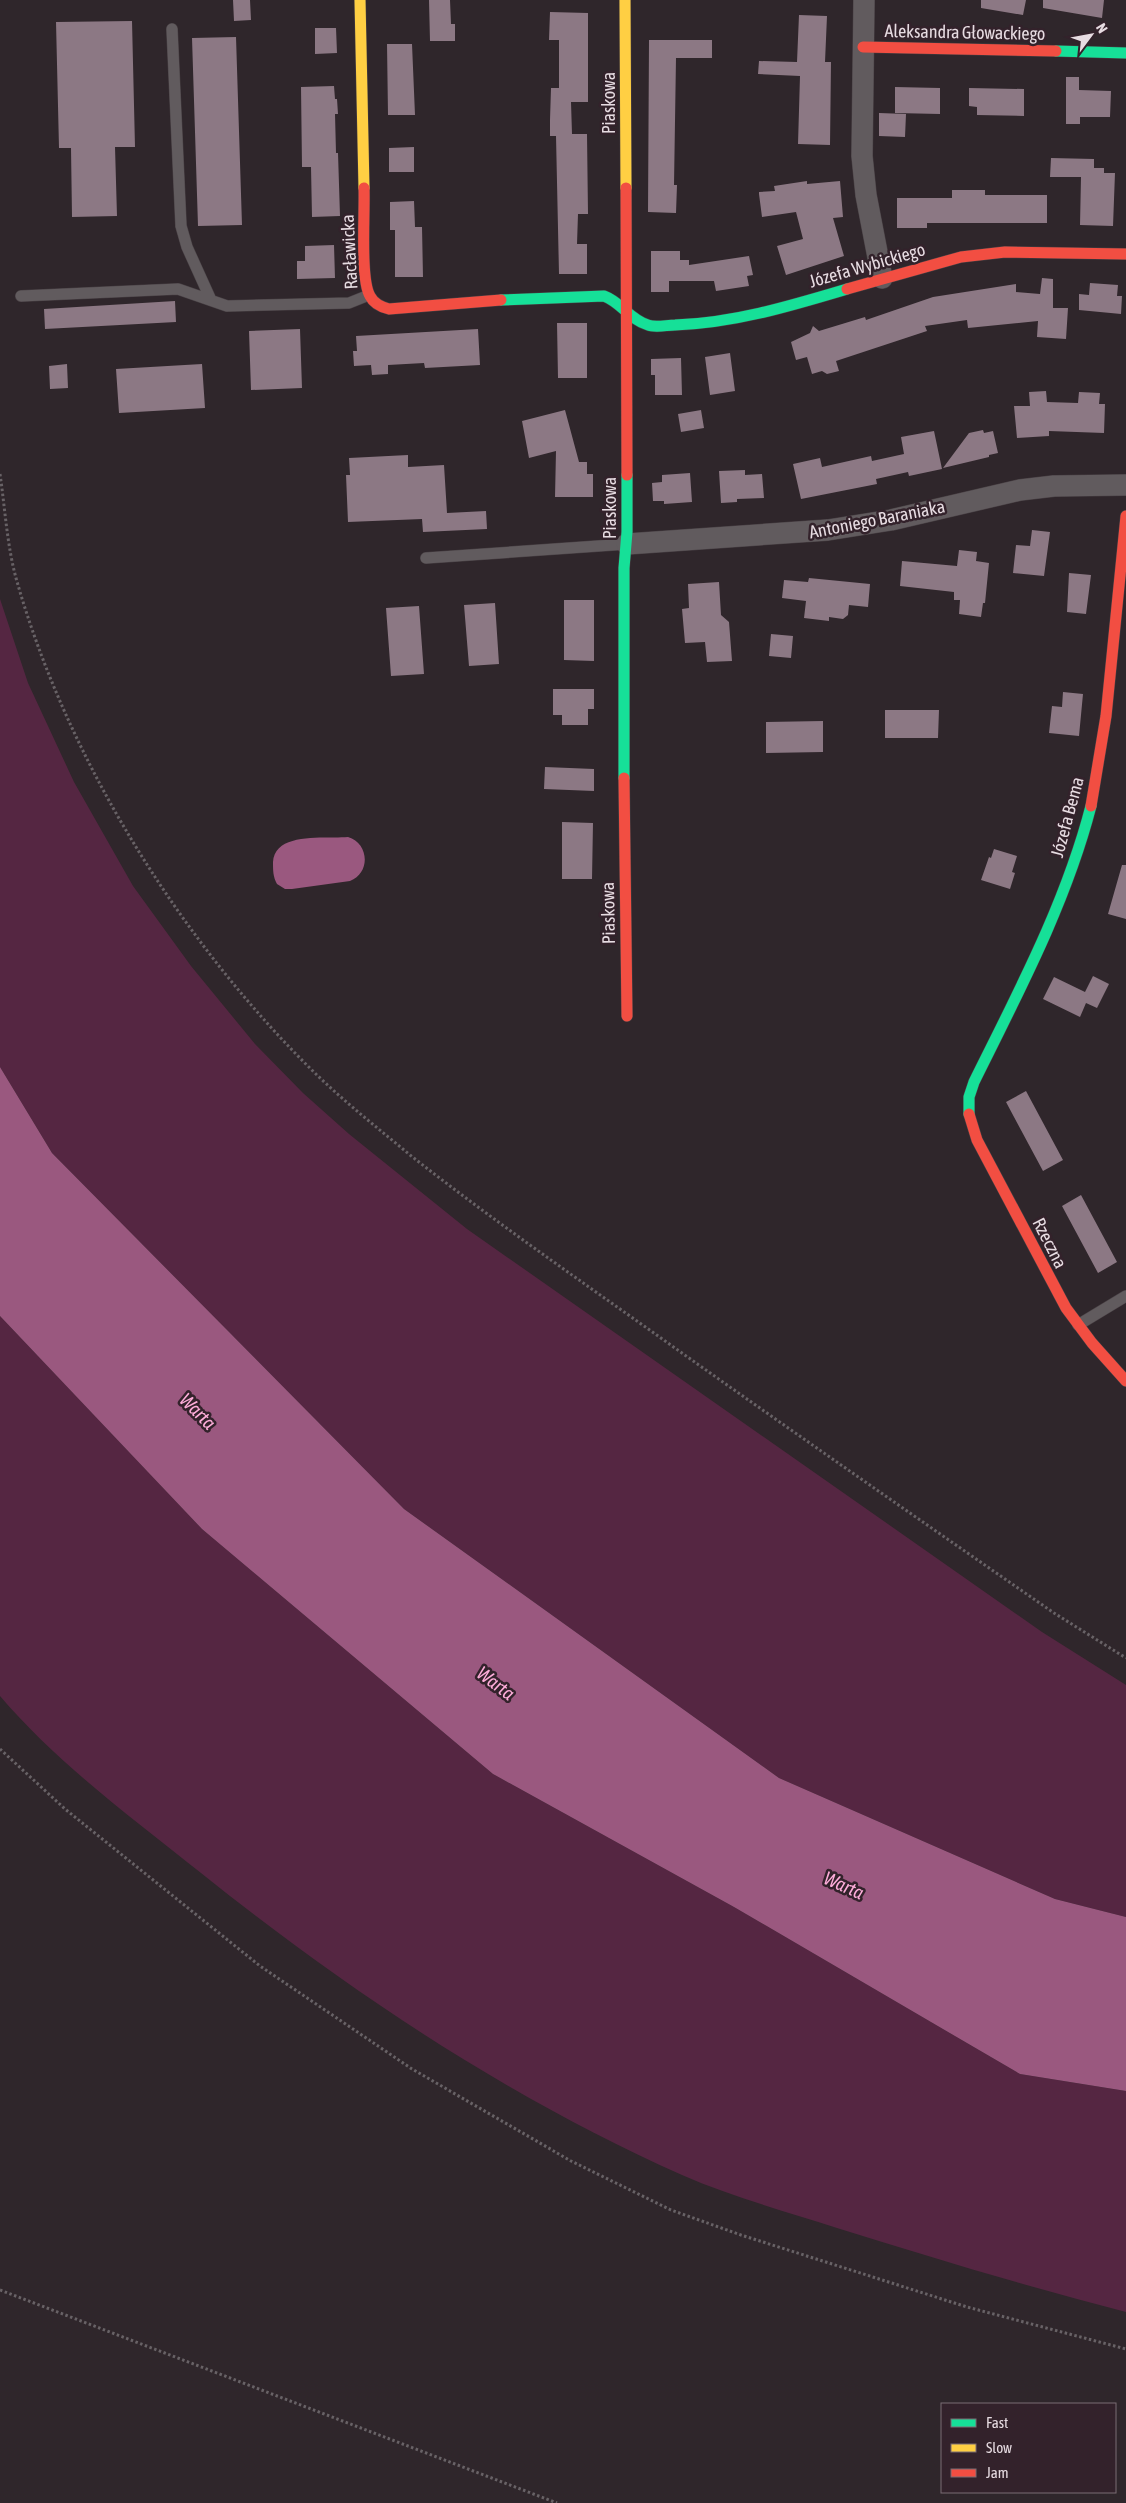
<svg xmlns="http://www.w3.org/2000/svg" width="1126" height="2503" font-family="'Asap Condensed',sans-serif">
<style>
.green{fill:#552642}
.water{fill:#9a587f}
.building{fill:#8c7884}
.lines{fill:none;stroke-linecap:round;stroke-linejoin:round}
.lane-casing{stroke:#494145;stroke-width:12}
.street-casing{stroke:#494145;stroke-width:22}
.fast-casing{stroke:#494145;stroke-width:12}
.slow-casing{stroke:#494145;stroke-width:12}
.jam-casing{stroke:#494145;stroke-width:12}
.path{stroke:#686266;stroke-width:3;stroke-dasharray:2.5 2.5;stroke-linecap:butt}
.lane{stroke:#615b5e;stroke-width:11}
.street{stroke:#615b5e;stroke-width:21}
.fast{stroke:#16e098;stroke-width:11}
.slow{stroke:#ffcf43;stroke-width:11}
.jam{stroke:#f24e42;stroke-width:11}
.labels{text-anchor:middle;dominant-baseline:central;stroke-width:5;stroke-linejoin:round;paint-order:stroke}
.street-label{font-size:18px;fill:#e7dce2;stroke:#33222b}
.water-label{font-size:19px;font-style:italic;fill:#feadda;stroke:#33222b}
</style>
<rect width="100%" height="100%" fill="#2f262b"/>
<path class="green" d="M0,599L28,683L74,782L133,886L191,966L255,1044L303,1093L349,1134L467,1229L1042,1632L1126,1685V1917L1055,1899L779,1778L404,1509L52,1153L0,1067Z
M0,1316L202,1529L493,1774L734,1907L1020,2074L1126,2091V2312C1029,2287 933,2258 837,2228C785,2211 732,2197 682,2175C509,2098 348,1991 201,1873C132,1818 57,1763 0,1696Z"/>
<path class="water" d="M348,837C369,843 371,873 350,881L292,889H285L277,884C273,877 273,870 273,862C275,831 326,839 348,837Z
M0,1067L52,1153L404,1509L779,1778L1055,1899L1126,1917V2091L1020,2074L734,1907L493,1774L202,1529L0,1316Z"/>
<path class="building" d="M233,0H250L251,20L234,21Z
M429,0H450L451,24H455V41H430Z
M981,0H1026L1023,15L981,8Z
M1043,0H1104L1102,18L1043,8Z
M550,12L588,13V102H571L572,134H587L588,214H578L577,244H587V274H559L556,136H550V120L551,88H559V40H549Z
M799,15L827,16L825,62H831L830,145L798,144L800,76L758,74L759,61L797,62Z
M132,21L135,147H115L117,216L72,217L71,148H59L56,22Z
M315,28H336L337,53L315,54Z
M236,37L242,225L198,226L192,38Z
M649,40H712V58H676L674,185H677L676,213L648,212Z
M387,44H412L415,115H388Z
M1066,77H1079V90L1111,91L1110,117H1080V124H1066Z
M334,86L335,99H337L338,114H335L336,153H338L340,216L312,217L311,167H302L301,87Z
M895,87L940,88V114L895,113Z
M969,88L1024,89V116L977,115V107L969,106Z
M879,113L906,114L905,137L879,136Z
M414,147V172H389V148Z
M1051,158L1094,159V168H1104V173H1115L1113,226L1080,225L1081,177H1050Z
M807,181V184L840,181L843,217L833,218L844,256L786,275L777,246L803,239L796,212L762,217L759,194V192L775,191L774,186Z
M952,190H985V195H1047V223H927V228H897V198H952Z
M414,201L415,227H422L423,277H395V230H390V202Z
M334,245L335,278L297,279V261H305V246Z
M651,251H680V260H689V265L749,256L753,275L747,276L749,286L716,291L714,281H669V292H651Z
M1042,278L1053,279V308H1068L1066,339L1037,337L1038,321L968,328L967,320L925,326L927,331L836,361L839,371L827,374L822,371L812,374L807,357L796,360L791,342L810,333L813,326L819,331L865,317L866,320L933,297L1016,284V292L1040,294Z
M1090,283L1118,285L1117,296H1122L1121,314L1079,310V294L1089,295Z
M175,301L176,322L45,329L44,309Z
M557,323H587V378H558Z
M300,329L302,388L251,390L249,331Z
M478,329L480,365L425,368L424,363L388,365V374L372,375L371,365L354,366L353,351H357L356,336Z
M730,353L735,391L710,395L705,357Z
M681,358L682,395H655V375H651V359Z
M67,364L68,388L50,389L49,366Z
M202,364L205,408L119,413L116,369Z
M1046,391L1047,402L1078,403L1079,392L1100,393L1099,404H1105L1104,433L1049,431V436L1017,438L1014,406H1030L1029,392Z
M565,410L579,462H587V474H593V497H555L556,451L529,458L522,421Z
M701,410L704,428L681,432L678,414Z
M983,430L984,433L993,431L998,453L989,455V457L943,468L969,433Z
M934,431L942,469L909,476L908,472L876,479L877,484L801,499L793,464L820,458L822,467L871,456L872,461L904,454L901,437Z
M408,455V467L444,465L447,513L486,511L487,529L423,532L422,519L348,522L346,475H350L349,458Z
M745,470V475L762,474L764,498L737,499V502L721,503L719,471Z
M690,473L692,502L664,504V501H653L652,483L662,482V475Z
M1032,530L1050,532L1044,576L1013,573L1016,545L1030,546Z
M959,550L977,552L976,561L989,563L985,603H983L981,617L959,614L960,600H954V592L900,586L902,561L957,566Z
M1069,573L1091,575L1086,614L1067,612Z
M809,578L870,584L868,607L849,605L848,615L843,619L829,617V621L804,618L806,601L782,598L784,580L808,582Z
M719,582L721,615L729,622L732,661L707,662L705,642L685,643L682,609L689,608L688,584Z
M564,600H594V661L564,660Z
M495,603L499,664L469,666L464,605Z
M419,606L424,674L391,676L386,608Z
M771,634L793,636L791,658L769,656Z
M553,689H594V709H588V725H562V715H553Z
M1063,692L1083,694L1079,736L1049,733L1052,706L1062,707Z
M885,710H939L938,738H885Z
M823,721V752L766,753V722Z
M545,767L594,769V791L544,789Z
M562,822L593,823L592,879H562Z
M994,849L1017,856L1012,872L1015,873L1010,889L981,880L989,857L991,858Z
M1122,865H1126V919L1108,914Z
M1093,976L1109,984L1097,1008L1086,1003L1080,1017L1043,999L1054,977L1085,992Z
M1026,1091L1063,1160L1043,1171L1006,1102Z
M1081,1195L1117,1262L1098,1273L1062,1206Z"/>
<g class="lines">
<g class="lane-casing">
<path id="lane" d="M172,29L181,226L187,247L211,300
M21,296L178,289L227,306L349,303L369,295
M426,558L627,544
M1078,1325L1126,1296"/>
</g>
<g class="street-casing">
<path id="street" d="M864,0L862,156L866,195L882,278
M627,544L828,530L891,520L1020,490L1054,486L1126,485"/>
</g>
<g class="fast-casing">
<path id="fast" d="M1056,51L1126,53
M501,300L604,296C621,302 630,320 648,325C655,328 667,325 675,325C734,323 790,306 847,289
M624,778V568L627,532V475
M969,1114V1097L974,1082C1018,993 1066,903 1091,806"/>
</g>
<g class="slow-casing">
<path id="slow" d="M360,0L364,188
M625,0L626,188"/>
</g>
<g class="jam-casing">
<path id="jam" d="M863,47L1056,51
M364,188C365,212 360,279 370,296C374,304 381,307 389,309L501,300
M626,188L627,475
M847,289L961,257L1005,252L1126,254
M624,778L627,1016
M1091,806L1106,716L1126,516
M969,1114L977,1140L1066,1308L1092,1343L1126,1381"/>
</g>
<path class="path" d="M0,474C5,508 7,545 16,578C67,760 183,945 318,1076C347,1104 379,1129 410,1155C486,1215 565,1270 644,1326C780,1423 917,1518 1054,1613L1126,1658
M0,1749L65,1809L260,1966L412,2069L571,2161L671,2210L741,2235L967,2307L1126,2349
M0,2290L557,2503"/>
<use href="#lane" class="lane"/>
<use href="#street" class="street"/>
<use href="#fast" class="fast"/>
<use href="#slow" class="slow"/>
<use href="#jam" class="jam"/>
</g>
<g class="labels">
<g class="street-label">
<text transform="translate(965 32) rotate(1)">Aleksandra Głowackiego</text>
<text transform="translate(608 103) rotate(-90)">Piaskowa</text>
<text transform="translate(349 252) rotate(-93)">Racławicka</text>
<text transform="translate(867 265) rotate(-16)">Józefa Wybickiego</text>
<text transform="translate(609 508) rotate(-90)">Piaskowa</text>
<text transform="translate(877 519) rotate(-11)">Antoniego Baraniaka</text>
<text transform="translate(1067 817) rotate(-75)">Józefa Bema</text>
<text transform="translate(608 913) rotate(-91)">Piaskowa</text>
<text transform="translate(1050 1243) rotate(63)">Rzeczna</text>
</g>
<g class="water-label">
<text transform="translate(198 1411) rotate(45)">Warta</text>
<text transform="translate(496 1683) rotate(37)">Warta</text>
<text transform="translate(844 1885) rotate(24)">Warta</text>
</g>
</g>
<rect x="941" y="2403" width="175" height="90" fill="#33222b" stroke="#7b6c74"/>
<rect x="951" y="2419" width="25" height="8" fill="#16e098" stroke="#7b6c74"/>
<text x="986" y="2428" font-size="15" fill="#e7dce2">Fast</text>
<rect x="951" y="2444" width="25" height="8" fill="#ffcf43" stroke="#7b6c74"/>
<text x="986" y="2453" font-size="15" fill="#e7dce2">Slow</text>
<rect x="951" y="2469" width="25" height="8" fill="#f24e42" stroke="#7b6c74"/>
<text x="986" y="2478" font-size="15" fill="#e7dce2">Jam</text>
<g transform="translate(1091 35) rotate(58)" stroke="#33222b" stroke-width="4" paint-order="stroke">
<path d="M0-4L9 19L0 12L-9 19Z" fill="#e7dce2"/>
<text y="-8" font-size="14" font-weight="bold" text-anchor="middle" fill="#e7dce2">N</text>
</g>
</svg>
